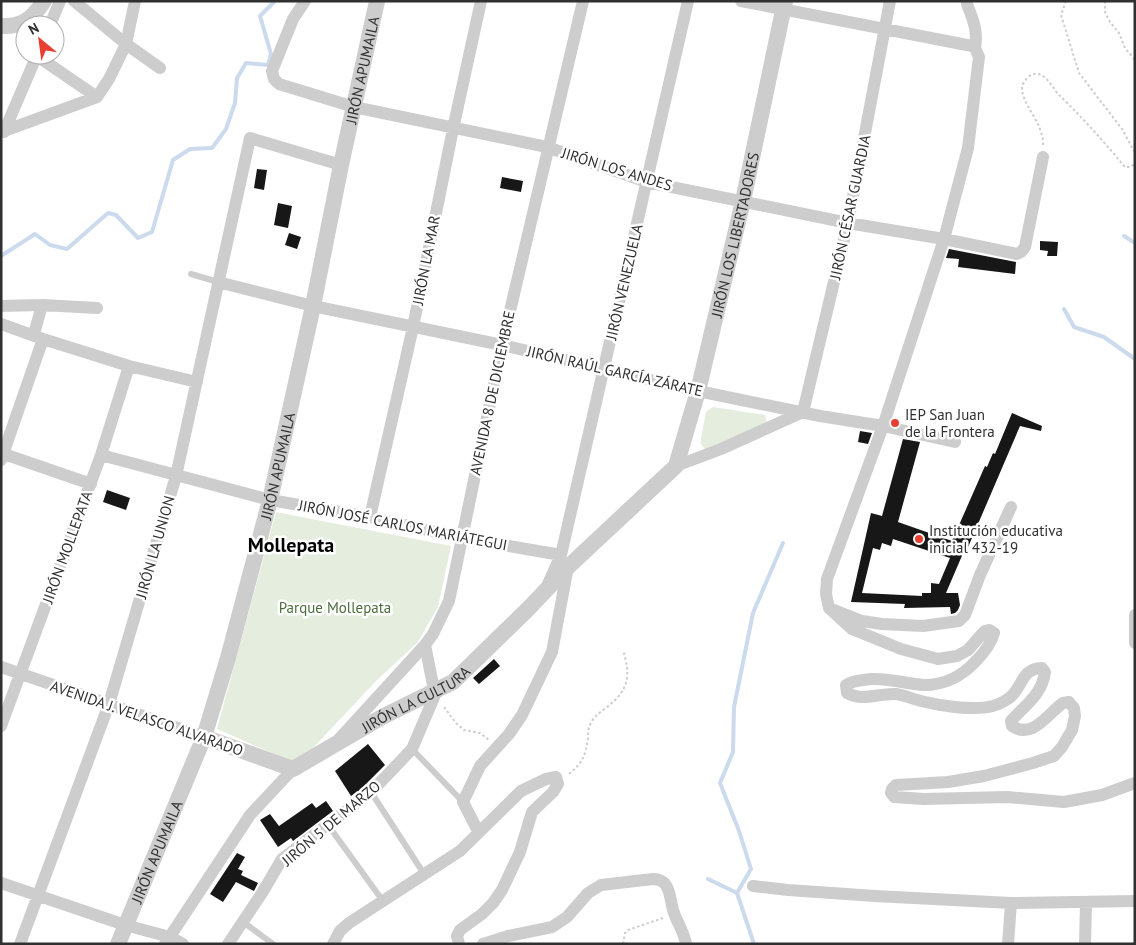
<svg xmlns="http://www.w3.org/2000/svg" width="1136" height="945" font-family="'PT Sans',sans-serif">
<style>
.green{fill:#e4edde}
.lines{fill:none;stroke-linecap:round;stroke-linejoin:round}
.stream{stroke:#cbdaed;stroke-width:4}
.building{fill:#171717;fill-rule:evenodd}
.path{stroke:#cdcdcd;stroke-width:2;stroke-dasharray:2.5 2.5;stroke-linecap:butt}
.service{stroke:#cdcdcd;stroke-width:6}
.minor{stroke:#cdcdcd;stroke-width:12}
.tertiary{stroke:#cdcdcd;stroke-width:16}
.poi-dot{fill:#e74032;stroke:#fff;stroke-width:2}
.labels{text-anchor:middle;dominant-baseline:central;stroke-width:5;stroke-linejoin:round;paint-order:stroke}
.street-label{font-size:15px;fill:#303030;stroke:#fff}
.poi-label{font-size:15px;fill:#303030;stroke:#fff;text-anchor:start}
.park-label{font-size:15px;fill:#4c6d3d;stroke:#fff}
.district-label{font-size:20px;font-weight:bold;fill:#000;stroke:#fff}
</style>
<rect width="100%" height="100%" fill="#fff"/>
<path class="green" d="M713,407L765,415L767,423L707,452L701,444V439L706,412Z
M276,512L451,546L438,607L417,643L377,680L313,748L295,763L217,729Z"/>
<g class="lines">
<path class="stream" d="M1124,236L1135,243
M1,256L35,234L50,245L67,249L108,213L116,215L138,238L152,232L173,160L190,149L212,148L226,129L235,103L237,78L246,63L268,65L271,54L260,16L275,1
M1064,309L1074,327L1104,337L1135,359
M708,879L737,893
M754,944L737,893L751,869L739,831L720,783L733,752L734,707L753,613L783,543"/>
</g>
<path class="building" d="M257,169L267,170L264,190L254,188Z
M502,177L523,181L521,192L500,188Z
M278,203L292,206L288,228L274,225Z
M289,233L301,237L297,249L285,245Z
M1040,241L1058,242L1057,256H1047L1048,251L1040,250Z
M949,249L1016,262L1015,274L958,267L959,259L946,258Z
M1012,413L1042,426L1041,431L1020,426L966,552L964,551L946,593H958L960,605L958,610L955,613L951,614L950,607L904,608L905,604L851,602L871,513L882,516L903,439L920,442L898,522L952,541L985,466L987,467L993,453L995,454ZM893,539L950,558L939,584L931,583V593H922V596L862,593L873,548L880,550L882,543L891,546Z
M860,431L872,433L868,444L858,442Z
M107,490L130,498L126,510L103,502Z
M494,659L500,666L479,684L473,678Z
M368,744L385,765L360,790L351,796L335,771Z
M326,801L333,811L293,841L291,838L278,847L260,820L270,814L279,826L312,803L316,808Z
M237,853L245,857L238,869L243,871L241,875L258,883L254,891L236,882L223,902L210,894Z"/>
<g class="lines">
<path class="path" d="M1066,1L1061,15L1079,73L1122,129L1135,153
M1105,1V12L1110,22L1119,33L1125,48L1135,60
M1043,145C1044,123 1021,104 1022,87C1023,81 1031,72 1038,74C1048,76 1053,89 1059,95C1083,118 1104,142 1125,167H1131L1135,163
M444,707L456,723L464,730L480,733L489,740
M569,774C583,762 585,757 588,738C588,733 588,728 591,723C594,716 601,712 607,707C629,690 631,676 623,650
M623,944L625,933L628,930L663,918"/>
<path class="service" d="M191,274L218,282
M412,749L463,802
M371,792L424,874
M328,825L383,901
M243,922L273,944"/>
<path class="minor" d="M74,1L126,44L160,68
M305,1L293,19L272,71L274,79L279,84L354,107L547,147L647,182L848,223L944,239L1017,254L1021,252L1025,247L1043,157
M741,1L972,46L975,48L979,57L968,148L944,239L883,426L827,579L826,594L829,608L862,621L882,624L923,626L959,621L965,615L980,575L1011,507
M967,4C973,20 978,30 975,48
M50,25L60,1
M37,56L97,97
M1,132L97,97L109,79L126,44L135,1
M4,132L37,55
M218,282L313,306L502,345L698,391L820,416L883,426L955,442
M1,306L42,305
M1,324L43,339L129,366L197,382
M34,334L42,305L97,308
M1,453L91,484
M101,455L270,500L370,517L462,538L561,555
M1,460L43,339
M676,466L721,449L803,412L848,223L890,1
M370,517L413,327L453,129L481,1
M548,584L561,555L688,1
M829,608L852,629L901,649L938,659L957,656L968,650L981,635L985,631L989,630L994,633C991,644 983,654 975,662C962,676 944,685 924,685C906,684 890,678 871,679C862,680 854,680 846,685L847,693C863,702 878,693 896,694C904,695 913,699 921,701C941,706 973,711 993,706C1001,704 1011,698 1015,692C1024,680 1024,669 1042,668L1045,672C1042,695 1025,705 1011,721L1012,726C1033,740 1048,713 1063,703L1069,702L1074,708L1075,716L1072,730L1062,747L1054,756L1033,763L984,776L948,782L896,785L892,789L891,793L894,797L924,799L1007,797L1064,802L1102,795L1135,783
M1135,615V643
M1,667L204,737
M1,726L101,455L129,366
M339,739L425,645L433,634L449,601L502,345L583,1
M478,831L463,802L480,766L509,734L522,715L552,652L568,567
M1,883L125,925L170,937L183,944
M753,886L788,890L875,896L1011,903L1135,901
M20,944L109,704L176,476L250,138L341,165
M165,944L250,815L293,769
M228,944L262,893L282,859L371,792L412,749L435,695L425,645
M333,944L340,931L349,923L460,851L521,791L546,779L556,777L558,784L553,792L532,812L520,852L502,890L493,903L482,914L460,930L457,936L459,944
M483,944L508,936L552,927L567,917L588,893L601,885L653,879C672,879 669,900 674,913C678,924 684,932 686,944
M1008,944L1011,903
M1085,944L1086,902"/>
<g class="tertiary">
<path d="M1,26C23,27 33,18 44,1"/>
<path id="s1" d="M204,737L293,769L382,717L453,682L528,609L568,567L676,466L698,391L743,201L785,1"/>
<path id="s2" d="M118,944L204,737L228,658L270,500L313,306L341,165L377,1"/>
</g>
</g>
<g class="poi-dot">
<circle cx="895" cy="423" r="5"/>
<circle cx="919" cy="539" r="5"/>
</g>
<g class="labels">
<g class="street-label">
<text stroke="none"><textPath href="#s2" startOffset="910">JIRÓN APUMAILA</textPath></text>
<text transform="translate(617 169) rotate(17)">JIRÓN LOS ANDES</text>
<text transform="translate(850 207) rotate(-78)">JIRÓN CÉSAR GUARDIA</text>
<text stroke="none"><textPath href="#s1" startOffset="826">JIRÓN LOS LIBERTADORES</textPath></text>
<text transform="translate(426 260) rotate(-79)">JIRÓN LA MAR</text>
<text transform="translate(624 282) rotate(-77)">JIRÓN VENEZUELA</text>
<text transform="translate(615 371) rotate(13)">JIRÓN RAÚL GARCÍA ZÁRATE</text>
<text transform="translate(492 393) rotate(-78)">AVENIDA 8 DE DICIEMBRE</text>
<text stroke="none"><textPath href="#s2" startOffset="505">JIRÓN APUMAILA</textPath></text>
<text transform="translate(403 525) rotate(11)">JIRÓN JOSÉ CARLOS MARIÁTEGUI</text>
<text transform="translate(67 547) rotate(-70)">JIRÓN MOLLEPATA</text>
<text transform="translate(155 547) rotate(-74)">JIRÓN LA UNION</text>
<text stroke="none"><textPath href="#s1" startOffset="236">JIRÓN LA CULTURA</textPath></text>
<text transform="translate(147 718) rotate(19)">AVENIDA J. VELASCO ALVARADO</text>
<text transform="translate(331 823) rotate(-40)">JIRÓN 5 DE MARZO</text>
<text stroke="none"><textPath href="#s2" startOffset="100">JIRÓN APUMAILA</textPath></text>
</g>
<g class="poi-label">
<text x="905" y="414">IEP San Juan<tspan x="905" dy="17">de la Frontera</tspan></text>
<text x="929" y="530">Institución educativa<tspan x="929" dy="17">inicial 432-19</tspan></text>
</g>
<g class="park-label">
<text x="335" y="607">Parque Mollepata</text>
</g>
<g class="district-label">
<text x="291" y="545">Mollepata</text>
</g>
</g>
<rect width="1136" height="945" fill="none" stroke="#303030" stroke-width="5"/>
<g transform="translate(40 40) rotate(331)"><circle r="24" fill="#ffffff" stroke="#acacac"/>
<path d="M0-4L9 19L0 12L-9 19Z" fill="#e74032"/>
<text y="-8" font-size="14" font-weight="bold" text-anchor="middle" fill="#303030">N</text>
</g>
</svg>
